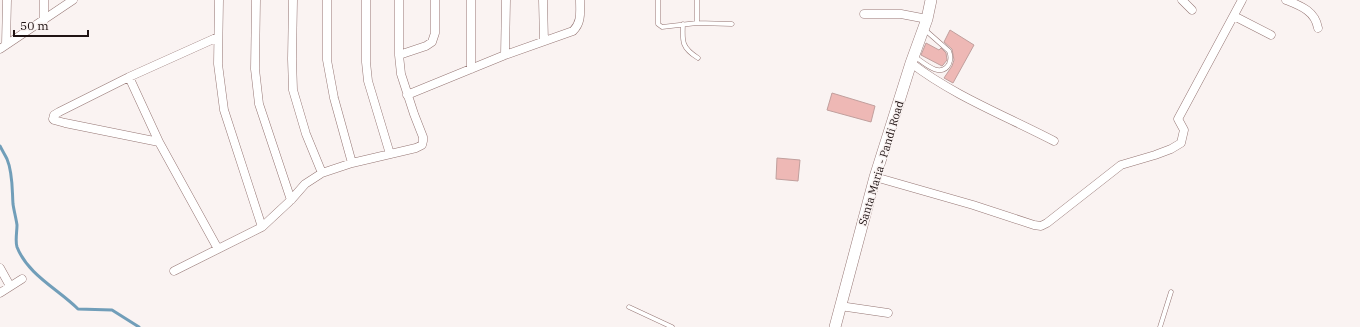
<svg xmlns="http://www.w3.org/2000/svg" width="1360" height="327" font-family="'IBM Plex Serif',serif">
<style>
.lines{fill:none;stroke-linecap:round;stroke-linejoin:round}
.stream{stroke:#719eb9;stroke-width:3}
.building{fill:#eeb8b5;stroke:#c19f9d}
.service-casing{stroke:#957674;stroke-width:5}
.minor-casing{stroke:#957674;stroke-width:9}
.secondary-casing{stroke:#957674;stroke-width:12}
.service{stroke:#fff;stroke-width:4}
.minor{stroke:#fff;stroke-width:8}
.secondary{stroke:#fff;stroke-width:11}
.labels{text-anchor:middle;dominant-baseline:central;stroke-width:3;stroke-linejoin:round;paint-order:stroke}
.street-label{font-size:11px;fill:#1f1313;stroke:#faf3f2}
</style>
<rect width="100%" height="100%" fill="#faf3f2"/>
<g class="lines">
<path class="stream" d="M0,146C2,150 5,155 7,159C13,173 12,190 13,204C14,211 16,218 17,225C17,232 15,241 17,247C28,275 58,289 78,309L112,310L139,327"/>
</g>
<path class="building" d="M950,30L974,45L953,83L944,78L952,66L954,60L952,49L944,42Z
M926,43L939,50L941,48L946,53L947,60L943,65L942,66L921,55Z
M832,93L875,106L871,122L827,110Z
M777,158L800,160L798,181L776,179Z"/>
<g class="lines">
<g class="service-casing">
<path id="service" d="M658,0V24L662,27L697,23L732,24
M697,0V23
M683,24C682,42 682,48 698,58
M914,56C924,63 941,79 949,64C951,60 951,56 949,51L924,29
M629,307L672,327
M1160,327L1171,292"/>
</g>
<g class="minor-casing">
<path id="minor" d="M44,0V20
M219,0L218,64L224,110L262,227
M256,0L255,69L259,104L291,200
M293,0L292,59L293,90L306,134L322,173
M327,0V60L334,98L352,163
M366,0V62L368,81L390,154
M543,0L544,41
M1182,0L1192,10
M1286,0C1301,6 1315,11 1318,28
M864,14H901L927,19
M1234,16L1271,35
M218,37L129,77L59,112L54,115L53,119L54,120L65,123L159,142L218,249
M6,44L7,0
M0,49L73,0
M399,55L426,46L432,42L435,33V0
M505,55L506,0
M911,63C954,96 1006,116 1054,141
M471,69V0
M129,77L159,142
M407,95L505,55L573,31C582,22 580,12 580,0
M875,177L973,205L1034,225L1041,226L1047,223L1121,165L1155,155L1171,149L1181,143L1184,130L1178,119L1242,0
M0,268L10,286
M174,271L262,227L291,200L305,184L322,173L352,163L416,148L422,145L423,141V137L414,114L401,74L399,55V0
M0,293L22,279
M840,306L888,313"/>
</g>
<g class="secondary-casing">
<path id="secondary" d="M835,327L875,177L911,63L927,19L931,0"/>
</g>
<use href="#service" class="service"/>
<use href="#minor" class="minor"/>
<use href="#secondary" class="secondary"/>
</g>
<g class="labels">
<g class="street-label">
<text transform="translate(881 163) rotate(-73)">Santa Maria - Pandi Road</text>
</g>
</g>
<path d="M14 30v6h74v-6" fill="none" stroke="#1f1313" stroke-width="2"/>
<text x="20" y="30" font-size="12" fill="#1f1313" stroke="#faf3f2" stroke-width="3" paint-order="stroke">50 m</text>
</svg>
